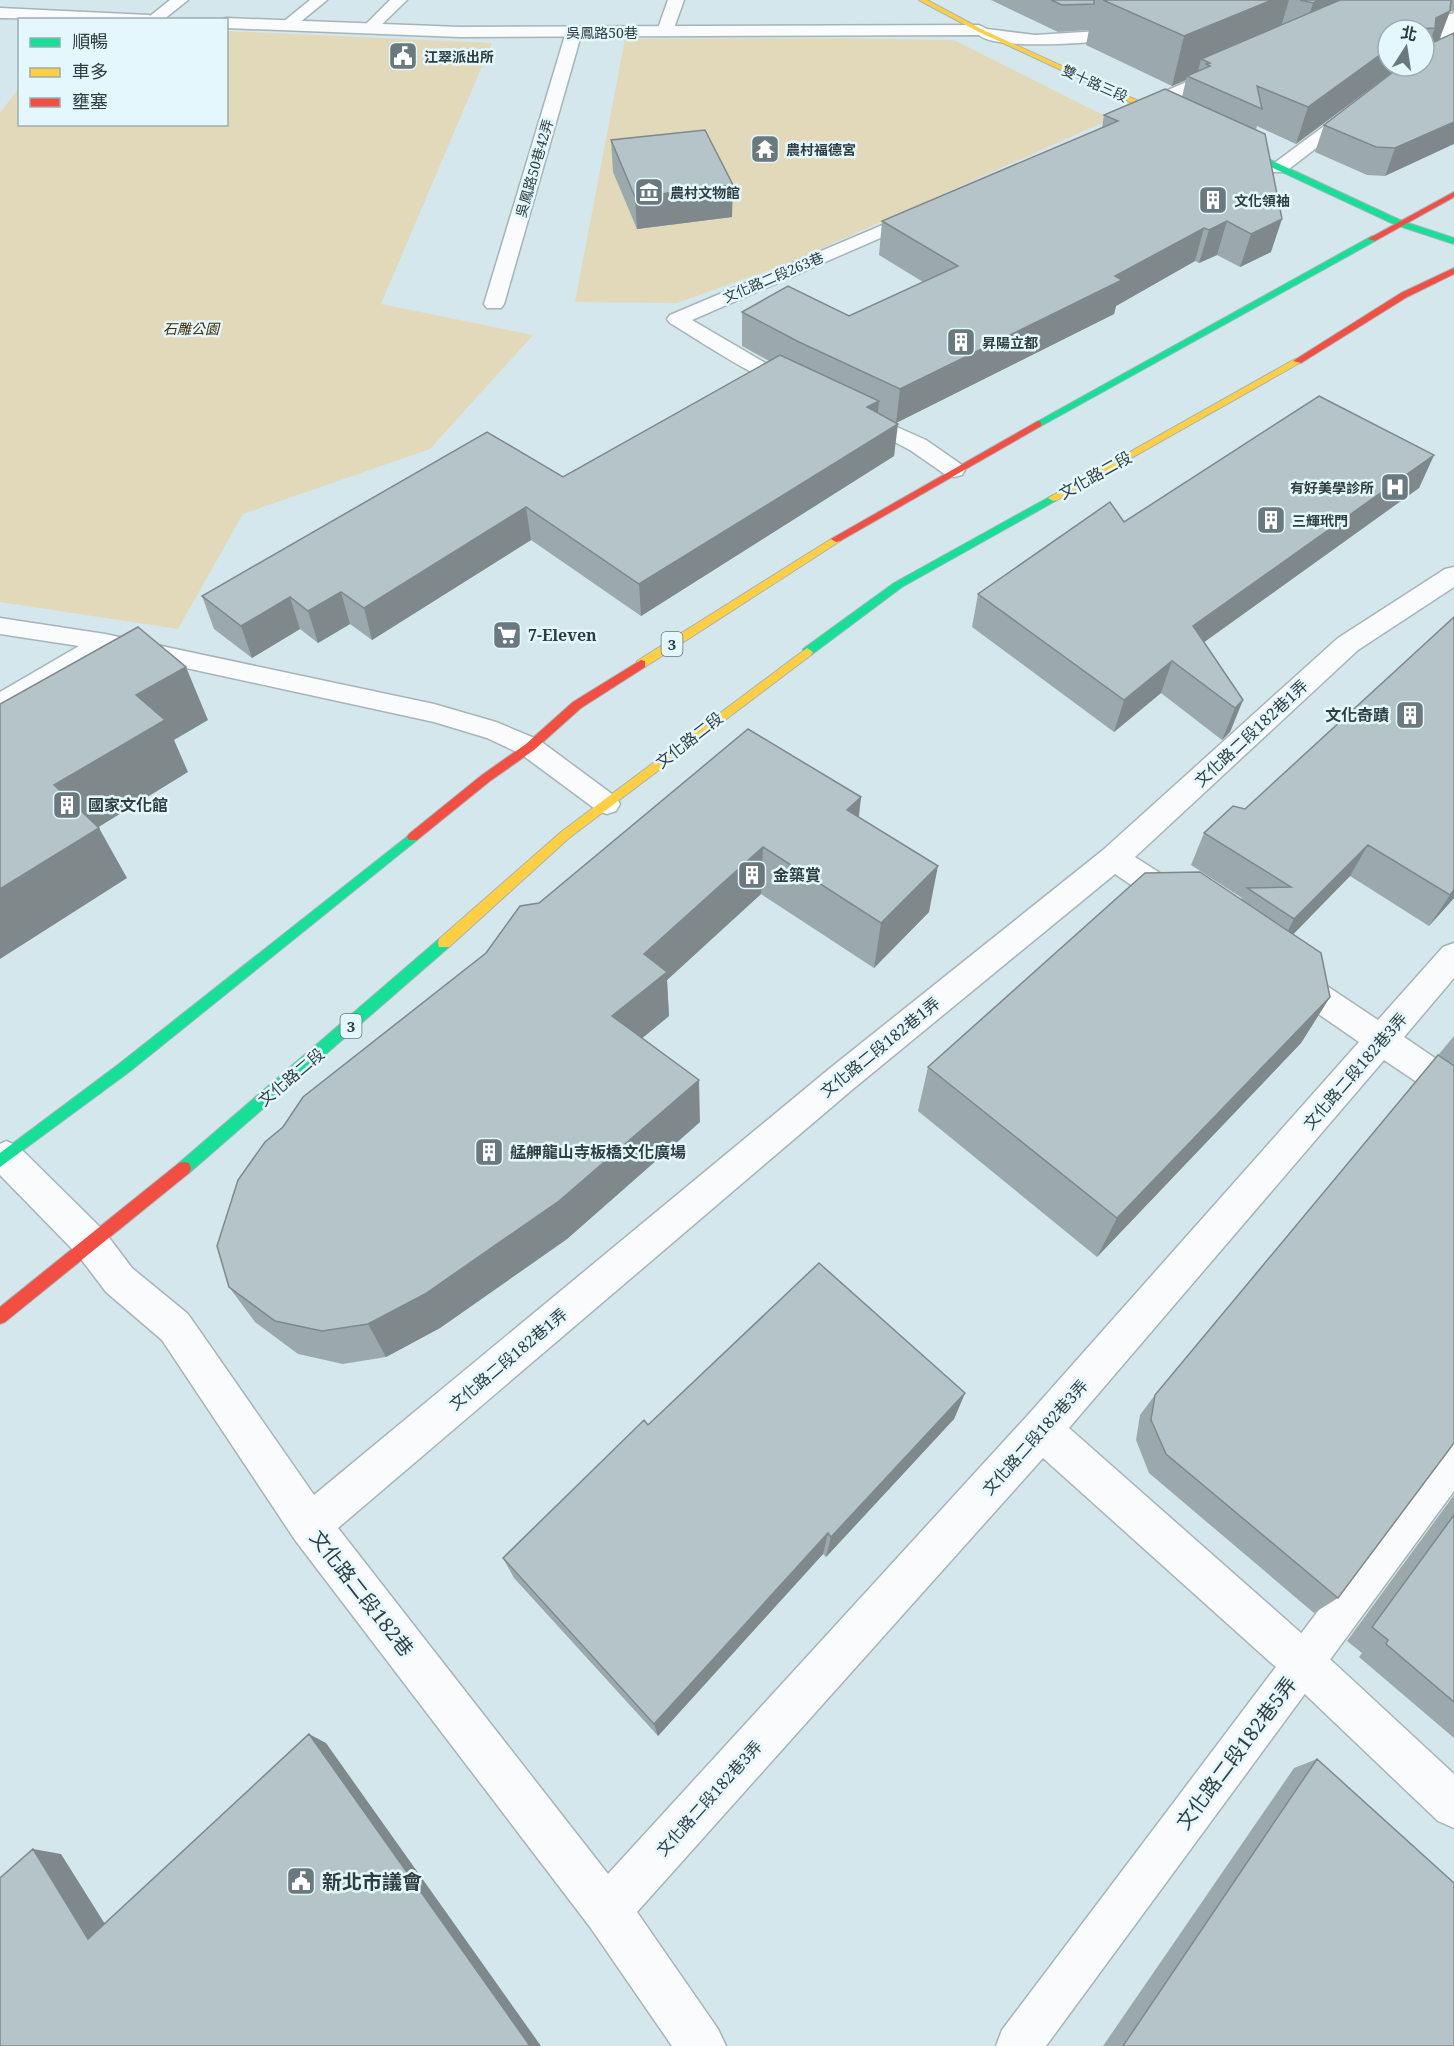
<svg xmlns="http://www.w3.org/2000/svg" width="1454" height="2046" font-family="'Noto Serif','Noto Sans TC',serif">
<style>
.green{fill:#e2d9ba}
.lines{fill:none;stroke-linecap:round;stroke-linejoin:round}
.lane-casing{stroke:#a6b4b8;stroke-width:3}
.street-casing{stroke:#a6b4b8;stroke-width:3}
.fast-casing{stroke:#a6b4b8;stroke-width:2}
.slow-casing{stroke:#a6b4b8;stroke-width:2}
.jam-casing{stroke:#a6b4b8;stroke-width:2}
.lane{fill:#f9fbfc;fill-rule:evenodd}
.street{fill:#f9fbfc;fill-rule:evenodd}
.fast{fill:#16e098;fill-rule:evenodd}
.slow{fill:#ffcf43;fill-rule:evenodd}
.jam{fill:#f24e42;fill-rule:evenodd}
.wall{fill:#9ca9ac}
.shaded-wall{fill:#7f898c}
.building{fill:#b5c4c8;stroke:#7f898c;stroke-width:1.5}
.labels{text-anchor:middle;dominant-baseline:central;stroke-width:5;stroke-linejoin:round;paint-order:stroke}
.far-street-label{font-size:14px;fill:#303e42;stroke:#e3f7fd}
.far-poi-label{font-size:14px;font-weight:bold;fill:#303e42;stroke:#e3f7fd;text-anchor:start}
.far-park-label{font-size:14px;font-style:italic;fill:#3f2d01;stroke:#e3f7fd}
.shield{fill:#e3f7fd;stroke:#66767a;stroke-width:1.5}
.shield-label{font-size:15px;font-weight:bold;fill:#303e42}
.street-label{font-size:16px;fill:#303e42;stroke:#e3f7fd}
.poi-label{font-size:16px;font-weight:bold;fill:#303e42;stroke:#e3f7fd;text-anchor:start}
.near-street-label{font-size:20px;fill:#303e42;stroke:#e3f7fd}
.near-poi-label{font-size:20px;font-weight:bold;fill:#303e42;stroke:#e3f7fd;text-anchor:start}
</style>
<rect width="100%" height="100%" fill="#d4e7ec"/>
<path class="green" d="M227,31L492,43L381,304L533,335L430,449L243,514L178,629L0,602V113L19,88L20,124H226Z
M838,38L954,40L1111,119L791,262L677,303L575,302L625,39Z"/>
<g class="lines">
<g class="lane-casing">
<path id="lane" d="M170,0H188L163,20H145Z
M310,0H327L293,28H283L280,25L283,22Z
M390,0H407L375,31H365L362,28Z
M668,0H684L673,31L665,36L657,31Z
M1454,13V52L1424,66V55L1439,48L1443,18L1446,15Z
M574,27L582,32L504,304L501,308H487L484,304L566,32Z
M1405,66H1423L1285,172H1273L1270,168L1273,164Z
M918,210L924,211L927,215L924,219L692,320L767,364L801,381L804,385L801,389C779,395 694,337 670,323L667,319L670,315Z
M861,411L926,440L962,465L965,470L962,475L954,477L946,475L910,450L854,421L850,417L854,413Z
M0,618L105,634L434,704L496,722L539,740L616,797L620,804L616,811L607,814L598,811L521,754L487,738L434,722L108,651L9,710L0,713V692L79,646L0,634Z
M1454,1443V1491L1046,2046H996L1002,2030L1441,1448Z"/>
</g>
<g class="street-casing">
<path id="street" d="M0,8L149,15L157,20L0,18Z
M226,18L460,27L979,25L987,29L1035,35L1132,29L1138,30L1141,34L1138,38L1132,39C1104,41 998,52 979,35L460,37L226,28V20H220Z
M1224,66L1230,67L1233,71L1230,75L1152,110H1140L1137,106L1140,102Z
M1454,567V587L1358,650L1135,857L1191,893L1196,902L1191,911L1180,914L1169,911L1115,874L853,1089L338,1528L608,1874L1027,1416L1359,1042L1278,986L1273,977L1278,968L1289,964L1300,968L1378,1020L1443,947L1454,943V978L1404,1037L1454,1071V1104L1442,1099L1384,1060L1069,1428L1318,1648L1454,1774V1828L1438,1821L1288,1678L1043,1458L637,1912L718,2029L726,2046H672L590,1927L295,1540L162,1340L106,1292L78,1255L0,1175V1144L6,1141L18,1146L104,1231L132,1268L188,1314L314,1495L829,1069L1103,850L1338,638L1445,569Z"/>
</g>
<g class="fast-casing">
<path id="fast" d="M1228,143H1234L1402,221L1454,238V244L1396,225L1228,147Z
M1372,236L1375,237V241L1041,426L1033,424Z
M1053,495L1058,498L1057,500L902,587L811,655H803V649L894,583Z
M413,832L419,837L417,840L129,1072L0,1167V1153L119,1064Z
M444,938L450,943L449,947L189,1173L184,1174L179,1173L177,1168L179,1163L439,939Z"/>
</g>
<g class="slow-casing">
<path id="slow" d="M919,0H927L981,29L1180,120L1173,122L977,31Z
M1295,359L1303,361L1057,500L1053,501L1048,498Z
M836,536L840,537V541L645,667H637V661Z
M807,648L813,652L811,655L569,838L449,947H439L438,943L439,939L561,832Z"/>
</g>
<g class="jam-casing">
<path id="jam" d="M1454,192V197L1375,241L1368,239Z
M1454,268V274L1407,297L1301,363L1293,361L1401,293Z
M1038,421L1041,422V426L840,541L836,542L831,539Z
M641,660L645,661V667L581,708L534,750L490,781L417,840H409L407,837L409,834L482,775L526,744L573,702Z
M184,1162L189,1163L191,1168L189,1173L5,1322L0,1324V1307L179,1163Z"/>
</g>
<use href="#lane" class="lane"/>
<use href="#street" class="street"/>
<use href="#fast" class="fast"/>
<use href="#slow" class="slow"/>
<use href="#jam" class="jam"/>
</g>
<path class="wall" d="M991,0H1454V11H1450L1385,176L1367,175L1315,152L1324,125L1424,66V30H1388L1296,144L1257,126L1256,130L1271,252L1240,267L1217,255L1199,263L1195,261L1116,306L1114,314L896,423L894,456L641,616L531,540L372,640L350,624L318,643L300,629L252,658L214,629L202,596L563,477L769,361L742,346V312L849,316L923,282L879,255L882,221L1102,128L1104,115L1182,97L1186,80L1172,86L1086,45L1089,30L1058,32Z
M611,140L732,217L637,229L613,172Z
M1434,455L1419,488L1204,642L1243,700L1230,732L1222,740L1161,693L1114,732L972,627L978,594L1124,522Z
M1454,617V898L1429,926L1350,876L1293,934L1330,997L1301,1043L1097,1257L918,1111L928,1067L1241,900L1242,898L1191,865L1204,833L1245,809Z
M861,797L859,817L929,912L874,968L761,894L667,980L669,1016L642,1038L700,1122L567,1239L440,1328L386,1357L343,1364L298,1354L255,1322L229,1287L283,1127L486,953L539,903Z
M1454,1036V1443L1338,1598L1314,1613L1149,1473L1136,1440L1140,1415L1155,1395Z
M965,1393L954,1419L826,1557L823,1554L658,1736L514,1578L503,1558L648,1425Z
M1454,1495V1738L1359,1657L1362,1653L1347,1641Z
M1317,1759L1454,2046H1103L1294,1768Z"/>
<path class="shaded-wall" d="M1272,0H1289L1277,40L1210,63L1201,59L1197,75L1187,76L1186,80L1172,86L1184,36Z
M1319,0H1372L1305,29L1313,3Z
M1450,11L1437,46L1426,51L1435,28L1436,18Z
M1388,49V66H1401L1296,144L1308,107Z
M1454,122V144L1385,176L1395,148Z
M733,185L732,217L637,229L635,197Z
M1282,219L1271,252L1240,267L1251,234Z
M1227,221L1217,255L1199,263L1209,230Z
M1204,228L1195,261L1116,306L1114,314L896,423L900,389L1115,276Z
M879,401L876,433L867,407Z
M898,424L894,456L641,616L639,584Z
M1434,455L1419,488L1182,658L1193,626Z
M526,507L531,540L372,640L364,608Z
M341,592L350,624L318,643L308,611Z
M290,597L300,629L252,658L241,626Z
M1172,661L1161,693L1114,732L1124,700Z
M186,667L208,720L174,740L188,772L84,836L54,785L136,695Z
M1243,700L1230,732L1222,740L1235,708Z
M861,797L855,844L847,810Z
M99,828L127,878L0,959V889Z
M1368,845L1350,876L1278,950L1294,919Z
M763,847L761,894L667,980L669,1016L617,1059L612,1016L644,954Z
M938,866L929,912L874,968L881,923Z
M1454,890V898L1429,926L1450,895Z
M1330,997L1301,1043L1097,1257L1117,1218Z
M699,1080L700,1122L567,1239L440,1328L386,1357L368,1324Z
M965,1393L954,1419L826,1557L831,1537Z
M828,1533L823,1554L658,1736L654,1724Z
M309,1734L326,1743L541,2046H530Z
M33,1849L61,1854L115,1940L88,1939Z"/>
<path class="building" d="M1051,0H1094V4L1062,5Z
M1103,0H1272L1184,36Z
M1300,0H1319L1313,3Z
M1340,0H1451L1450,11L1436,18L1435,28L1416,29L1415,30H1388V49L1308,107L1257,86L1262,109L1187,76L1210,66L1206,64L1210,63L1201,59Z
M1454,33V122L1395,148L1376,147L1324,125L1401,66H1424V49L1434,42Z
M1165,89L1265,134L1282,219L1251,234L1227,221L1209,230L1204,228L1115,276L1122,280L900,389L799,342L742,312L788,286L849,316L958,266L882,221L1118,121L1104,115Z
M705,130L733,185L635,197L611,140Z
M780,355L879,401L867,407L898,424L639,584L526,507L364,608L341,592L308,611L290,597L241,626L202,596L487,432L563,477Z
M1319,396L1434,455L1193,626L1243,700L1235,708L1172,661L1124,700L978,594L1110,502L1124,522Z
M1454,617V890L1450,895L1368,845L1294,919L1247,888L1291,887L1204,833L1233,806L1245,809Z
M138,627L186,667L136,695L165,720L54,785L99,828L0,889V704Z
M748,729L861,797L847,810L938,866L881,923L763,847L644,954L667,972L612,1016L699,1080L559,1201L425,1294L368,1324L322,1331L275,1321L229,1287L217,1246L238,1180L265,1142L283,1127L303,1097L486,953L520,906L539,903Z
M1200,872L1321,953L1330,997L1117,1218L928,1067L1145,873Z
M1438,1055L1454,1066V1443L1338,1598L1166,1454L1151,1420L1155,1395Z
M819,1263L965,1393L831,1537L828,1533L654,1724L503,1558L644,1420L648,1425Z
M1454,1515V1702L1386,1644L1388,1640L1372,1627Z
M309,1734L530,2046H0V1878L33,1849L88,1939Z
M1317,1759L1454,1883V2046H1123Z"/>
<defs>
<g id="civic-square" transform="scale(1.5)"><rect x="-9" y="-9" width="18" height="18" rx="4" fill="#69797e" stroke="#e3f7fd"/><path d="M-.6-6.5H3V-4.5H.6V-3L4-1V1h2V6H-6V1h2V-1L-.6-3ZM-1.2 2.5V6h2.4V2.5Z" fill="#fff"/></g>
<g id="temple-square" transform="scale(1.5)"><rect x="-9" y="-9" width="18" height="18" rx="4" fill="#69797e" stroke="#e3f7fd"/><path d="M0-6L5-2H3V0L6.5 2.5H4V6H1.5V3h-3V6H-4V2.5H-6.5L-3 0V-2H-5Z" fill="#fff"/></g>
<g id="museum-square" transform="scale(1.5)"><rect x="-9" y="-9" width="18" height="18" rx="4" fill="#69797e" stroke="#e3f7fd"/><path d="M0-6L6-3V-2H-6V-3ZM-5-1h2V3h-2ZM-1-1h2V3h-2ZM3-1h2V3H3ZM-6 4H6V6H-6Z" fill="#fff"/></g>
<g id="building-square" transform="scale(1.5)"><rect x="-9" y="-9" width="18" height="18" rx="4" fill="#69797e" stroke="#e3f7fd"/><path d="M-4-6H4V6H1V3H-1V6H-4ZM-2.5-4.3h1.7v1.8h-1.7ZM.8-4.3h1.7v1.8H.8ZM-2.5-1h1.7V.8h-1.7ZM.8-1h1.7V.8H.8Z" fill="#fff"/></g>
<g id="hospital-square" transform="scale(1.5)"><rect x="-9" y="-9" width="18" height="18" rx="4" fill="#69797e" stroke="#e3f7fd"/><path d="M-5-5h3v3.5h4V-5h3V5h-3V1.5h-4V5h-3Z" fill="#fff"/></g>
<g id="supermarket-square" transform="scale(1.5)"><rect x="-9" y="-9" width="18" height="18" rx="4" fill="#69797e" stroke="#e3f7fd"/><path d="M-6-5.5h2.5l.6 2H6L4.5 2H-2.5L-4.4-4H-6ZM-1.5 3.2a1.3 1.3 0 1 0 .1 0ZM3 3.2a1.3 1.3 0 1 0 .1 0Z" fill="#fff"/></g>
</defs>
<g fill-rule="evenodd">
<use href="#civic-square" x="403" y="56"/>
<use href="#temple-square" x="765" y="149"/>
<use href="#museum-square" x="649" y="192"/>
<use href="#building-square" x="1213" y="200"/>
<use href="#building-square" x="961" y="342"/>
<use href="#hospital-square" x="1395" y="487"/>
<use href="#building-square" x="1271" y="520"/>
<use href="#supermarket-square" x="507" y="635"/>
<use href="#building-square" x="1410" y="715"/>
<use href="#building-square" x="67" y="805"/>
<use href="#building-square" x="752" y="875"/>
<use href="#building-square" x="489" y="1152"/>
<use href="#civic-square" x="301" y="1881"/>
</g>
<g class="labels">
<g class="far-street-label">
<text x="602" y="32">吳鳳路50巷</text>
<text transform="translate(1095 83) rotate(24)">雙十路三段</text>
<text transform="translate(534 168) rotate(-74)">吳鳳路50巷42弄</text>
<text transform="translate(773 277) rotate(-23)">文化路二段263巷</text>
</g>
<g class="far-poi-label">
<text x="424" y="56">江翠派出所</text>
<text x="786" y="149">農村福德宮</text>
<text x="670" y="192">農村文物館</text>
<text x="1234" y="200">文化領袖</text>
<text x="982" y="342">昇陽立都</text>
<text x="1374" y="487" text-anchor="end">有好美學診所</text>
<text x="1292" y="520">三輝玳門</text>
</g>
<g class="far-park-label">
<text x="191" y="328">石雕公園</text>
</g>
<g class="shield">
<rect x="661.5" y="632" width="21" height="24" rx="4.5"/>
<rect x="340.5" y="1014" width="21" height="24" rx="4.5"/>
</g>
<g class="shield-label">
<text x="672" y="644">3</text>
<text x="351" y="1026">3</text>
</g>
<g class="street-label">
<text transform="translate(1095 475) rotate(-29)">文化路二段</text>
<text transform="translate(1251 733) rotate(-43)">文化路二段182巷1弄</text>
<text transform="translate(689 740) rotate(-38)">文化路二段</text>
<text transform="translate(880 1047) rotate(-39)">文化路二段182巷1弄</text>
<text transform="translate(1355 1071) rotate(-49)">文化路二段182巷3弄</text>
<text transform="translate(291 1077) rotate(-40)">文化路二段</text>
<text transform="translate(508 1359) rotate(-40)">文化路二段182巷1弄</text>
<text transform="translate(1035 1437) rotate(-48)">文化路二段182巷3弄</text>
<text transform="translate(709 1798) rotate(-48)">文化路二段182巷3弄</text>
</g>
<g class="poi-label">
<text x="528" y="635">7-Eleven</text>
<text x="1389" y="715" text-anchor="end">文化奇蹟</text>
<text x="88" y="805">國家文化館</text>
<text x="773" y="875">金築賞</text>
<text x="510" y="1152">艋舺龍山寺板橋文化廣場</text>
</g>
<g class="near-street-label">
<text transform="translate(362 1593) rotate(52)">文化路二段182巷</text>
<text transform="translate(1236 1753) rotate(-53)">文化路二段182巷5弄</text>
</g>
<g class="near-poi-label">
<text x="322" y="1881">新北市議會</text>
</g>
</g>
<rect x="18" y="18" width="210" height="108" fill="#e3f7fd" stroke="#9badb2" stroke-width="1.5"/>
<rect x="30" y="38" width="30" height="9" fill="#16e098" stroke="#9badb2" stroke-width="1.5"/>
<text x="72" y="48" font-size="18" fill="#303e42">順暢</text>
<rect x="30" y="68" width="30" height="9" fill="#ffcf43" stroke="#9badb2" stroke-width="1.5"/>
<text x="72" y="78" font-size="18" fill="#303e42">車多</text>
<rect x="30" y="98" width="30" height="9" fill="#f24e42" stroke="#9badb2" stroke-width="1.5"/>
<text x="72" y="108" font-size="18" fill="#303e42">壅塞</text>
<g transform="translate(1406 48) rotate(12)"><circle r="28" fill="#e3f7fd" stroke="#9badb2" stroke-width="1.5"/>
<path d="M0-4.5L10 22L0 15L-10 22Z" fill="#69797e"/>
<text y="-9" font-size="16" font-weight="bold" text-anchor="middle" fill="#303e42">北</text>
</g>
</svg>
